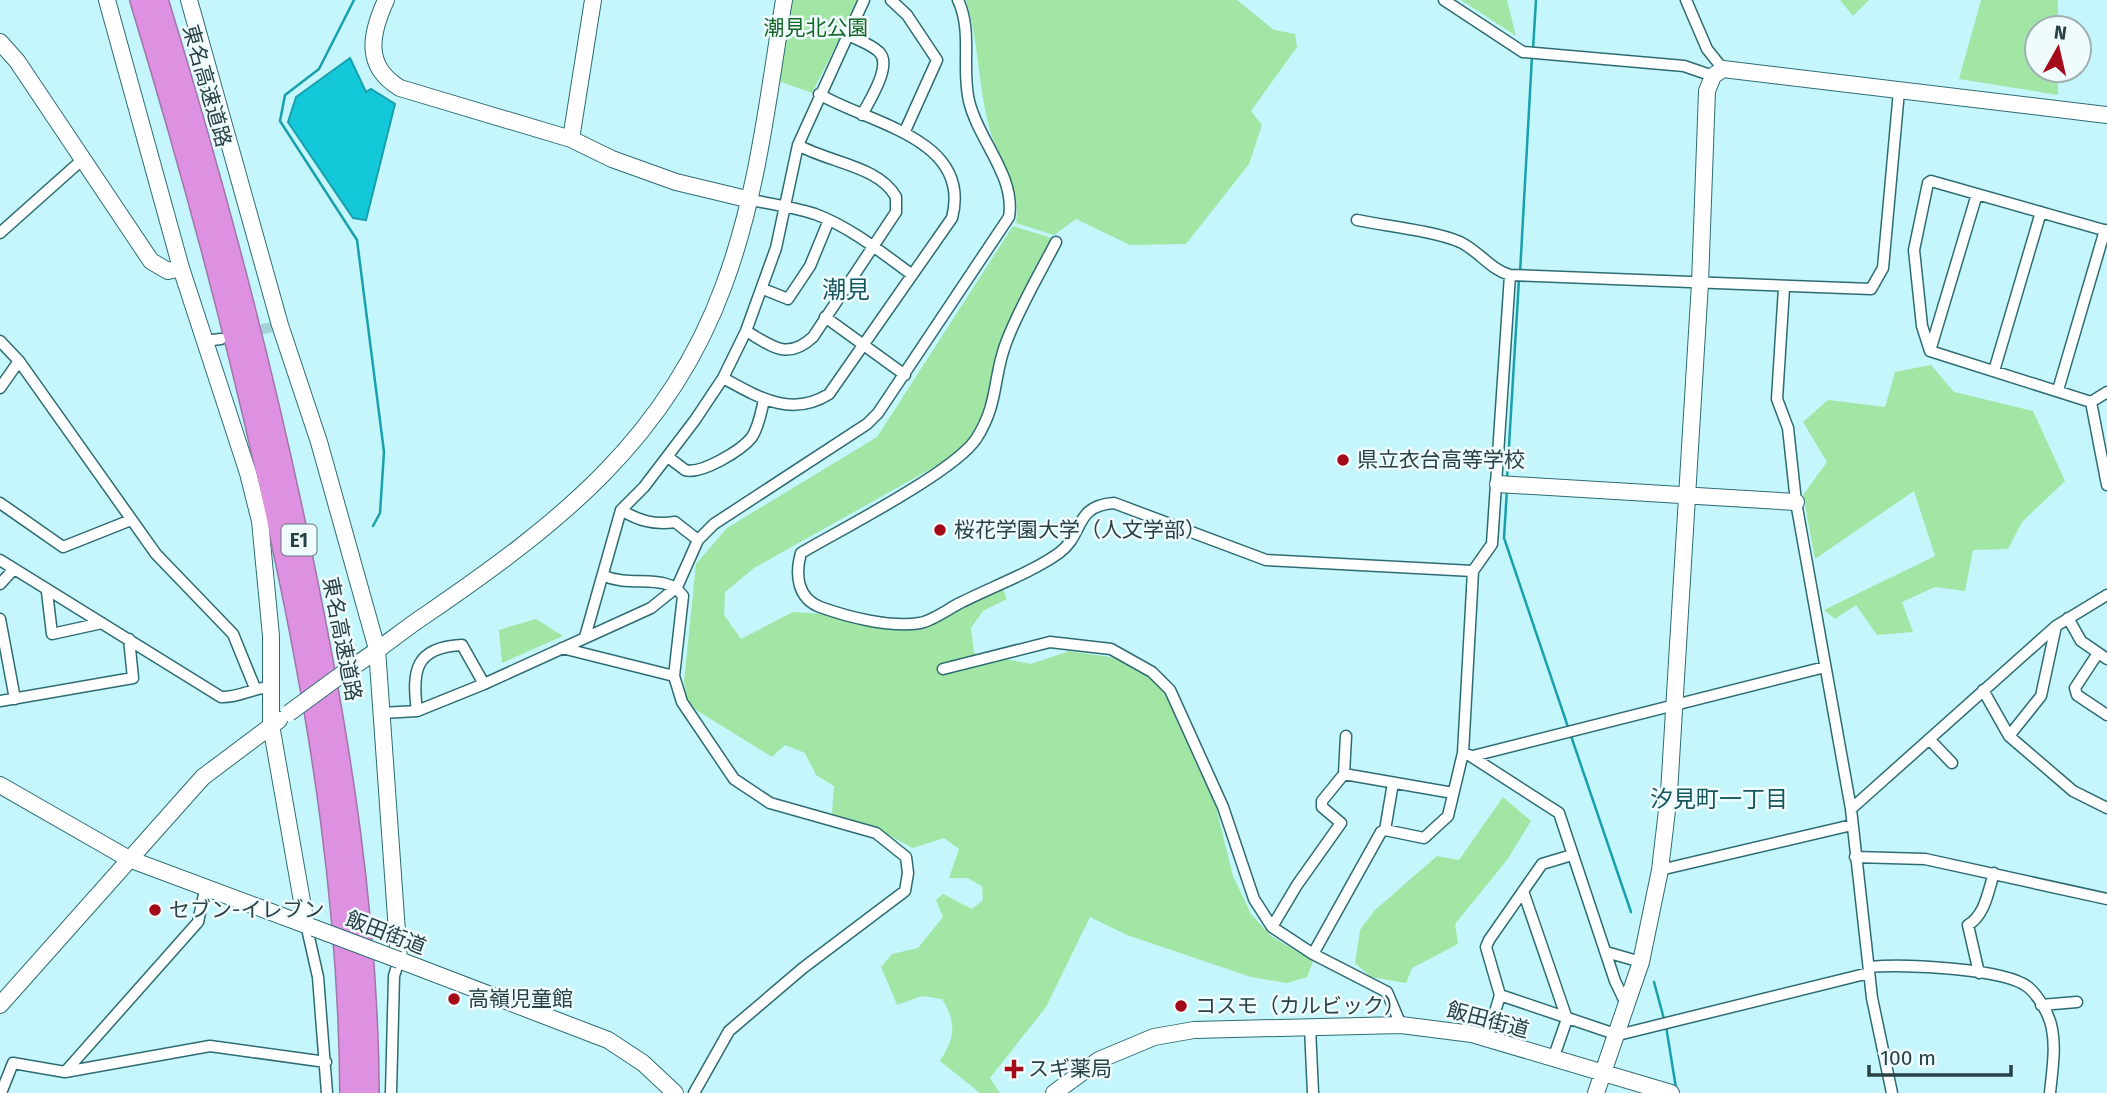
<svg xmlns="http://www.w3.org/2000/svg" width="2107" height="1093" font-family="'Fira Sans','Noto Sans JP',sans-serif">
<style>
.green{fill:#a2e6a6}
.water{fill:#13c8d9;stroke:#19a0ad;stroke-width:2}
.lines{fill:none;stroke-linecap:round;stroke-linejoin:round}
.stream{stroke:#19a0ad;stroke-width:2.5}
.street-tunnel{stroke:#a5d2d7;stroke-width:10;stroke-dasharray:10 5;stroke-linecap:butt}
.street-casing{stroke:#2e6c73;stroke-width:13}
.secondary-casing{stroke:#2e6c73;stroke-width:18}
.highway-casing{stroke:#9f75aa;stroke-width:22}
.street{stroke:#fff;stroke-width:10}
.secondary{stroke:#fff;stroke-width:16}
.highway{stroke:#df91e1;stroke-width:19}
.secondary-bridge-casing{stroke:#2e6c73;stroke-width:18;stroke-linecap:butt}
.secondary-bridge{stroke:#fff;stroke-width:16}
.poi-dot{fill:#a40a18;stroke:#effbfd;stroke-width:2.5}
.labels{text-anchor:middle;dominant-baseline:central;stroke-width:5;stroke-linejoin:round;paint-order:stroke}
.shield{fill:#effbfd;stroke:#647a7c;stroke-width:2}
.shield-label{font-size:19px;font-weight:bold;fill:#284245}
.park-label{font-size:21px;fill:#156725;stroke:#effbfd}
.street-label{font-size:21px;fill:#284245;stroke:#effbfd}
.poi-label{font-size:21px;fill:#284245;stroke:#effbfd;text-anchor:start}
.neighbourhood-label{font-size:23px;fill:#16575e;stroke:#effbfd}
.quarter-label{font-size:24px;fill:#16575e;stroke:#effbfd}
</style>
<rect width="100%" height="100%" fill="#c4f6fc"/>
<path class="green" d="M793,0H859L812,93L778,81Z
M966,0H1237L1274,30L1295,34L1297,47L1251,111L1262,125L1249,164L1186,244L1130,245L1076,219L1054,235L1016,223C1022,186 999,163 990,130C978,88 979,41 966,0Z
M1461,0H1507L1516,36Z
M1840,0H1869L1853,16Z
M1981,0H2058V28H2037V70H2058V95L1959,79Z
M1013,226L1052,238L1001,340L992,392L972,439L952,457L754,568L725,592L724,615L741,639L793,612L827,614L891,628H925L1002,587L1007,599L983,611L971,628L974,653L1031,664L1069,651L1116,658L1157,681L1180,719L1216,807L1233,876L1251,914L1271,936L1313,961L1307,977L1287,983L1251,977L1127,935L1090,917L1046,1007L990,1078L1000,1093H980L940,1061C955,1037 957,1024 942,999L922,996L897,1005L881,967L892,954L918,948L943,917L936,900L943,894L972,909L983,900L982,886L967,878H949L959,849L944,838L913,848L877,829L832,814L834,786L816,775L805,753L785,745L772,757L688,705L684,682L696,564L727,528L877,437Z
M1931,365L1954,392L2033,411L2065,481L2022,522L2008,549L1973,550L1965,591L1935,587L1902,602L1913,632L1877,635L1856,605L1835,619L1824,610L1935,556L1914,491L1815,559L1803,495L1827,462L1803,422L1828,400L1885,407L1895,372Z
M536,619L563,636L502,663L499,630Z
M1503,797L1531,821L1507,860L1455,924L1458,944L1412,968L1406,983L1371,977L1355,963L1360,930L1374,911L1437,856L1459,860Z"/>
<path class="water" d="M350,58L366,92L371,89L395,104L366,220L353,218L288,122L296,97Z"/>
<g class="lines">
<path class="stream" d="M354,0L319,69L285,95L280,121L357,240L384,452L380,513L373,526
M1533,49L1536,0
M1520,273L1532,56
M1507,479L1519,279
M1507,489L1504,538L1568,727
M1570,733L1631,912
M1654,982L1664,1019
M1666,1026L1676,1088"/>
<path class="street-tunnel" d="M247,333L280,325"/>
<g class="street-casing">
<path id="street" d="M891,0L907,15L937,60L905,131
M1444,0L1523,52L1684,66L1713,76
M1686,0L1707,49L1723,69
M848,35C858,40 871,44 879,52C893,65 869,101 862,115
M751,200C772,204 794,207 815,214C850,227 881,252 911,274
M1357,220C1386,226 1435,231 1460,242C1479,251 1491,270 1510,275L1871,289L1883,268L1899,91
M0,233L83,159
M1056,242C1039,275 1019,308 1006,343C993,376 999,404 976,439C954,472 840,530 801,553C795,574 797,598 820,607C848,617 890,628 920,623C932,621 947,610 958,604C989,588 1031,573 1059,553C1085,534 1073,506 1114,503L1266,560L1473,571
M1784,288L1777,399L1788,428L1796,502L1851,809L1872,998L1892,1093
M763,289L788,299L810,266L829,220
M825,317L905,375
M746,331C772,346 787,361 813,337L896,212V197C879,166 830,163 798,145
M0,341L19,361
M203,341L221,339
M1930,351L1977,194
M1994,371L2041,212
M723,378C758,397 791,418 829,394L952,218C973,138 867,123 819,94
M0,388L19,361L156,554L233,634L255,688
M2058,390L2105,230
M2091,402L1930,351L1922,326L1914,250L1928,183L1931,181L2107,231
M2091,402L2107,485
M2091,402L2107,392
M668,457L685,470C701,475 742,450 752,437C759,426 761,412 764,400
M0,503L63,547L131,520
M621,510C639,521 654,525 675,522L698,540
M0,560L221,697C239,698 252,688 270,687
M604,576C633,588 666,572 683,596L674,676L682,702L734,779L770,803L876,833L906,857L908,873L905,891L803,968L729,1031L694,1093
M0,584L13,570
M47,592L52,634L102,623
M2068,618L2081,641L2107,659
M0,619L15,699
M585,637L621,510L644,487L695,420L723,378L746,331L776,248L798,145L864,0
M562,648L674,676
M2098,653L2075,688L2077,695L2107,715
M943,669L1050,642L1111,649L1152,672L1170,690L1223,807L1254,899L1272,927L1313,954L1387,992L1401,1025
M1983,690L2009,736L2073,791L2107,808
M0,701L133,678L129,639
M417,711C412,672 414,647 462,645L484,684
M382,713L417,711L484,684L651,608L677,587L698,540L714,524L867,424L878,413L1009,217C1016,176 978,140 969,101C961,68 973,32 958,0
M1346,736L1344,774L1453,793
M2009,736L2041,696L2056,626
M1929,739L1952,763
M1469,755L1559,813L1615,981L1627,1006
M1473,756L1825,667
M1851,809L2056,626L2107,595
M1385,830L1393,783
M1855,857L1925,859L2107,899
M1660,870L1852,825
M1523,891L1567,1019L1553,1059
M306,924L318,977L327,1093
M1272,927L1297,885L1341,823L1322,807V801L1344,774
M1606,952L1641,962
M1313,954L1381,832L1385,830L1424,838L1448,816L1463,753L1473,571L1492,544L1510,275
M1870,967C1902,964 2004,968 2028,987C2039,996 2050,1016 2052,1029C2056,1049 2052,1072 2050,1093
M1979,973L1968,925C1985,915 1988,892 1994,873
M1500,995L1618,1035L1869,973
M2041,1005L2077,1002
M1310,1028L1313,1093
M1487,1039L1500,995L1486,947L1489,940L1542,864L1572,855
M65,1072L198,922L205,890
M1,1093L13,1063L65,1072L210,1046L326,1062
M391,1093L394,976L399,960"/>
</g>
<g class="secondary-casing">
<path id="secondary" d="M107,0L181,268L248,473L260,521L271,636V725L306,924
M189,0L280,325L319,442L377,649L399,960L608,1040L643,1063L675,1093
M386,0C371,33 363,66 400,88L571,139L612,159L676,182L751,200
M0,42L17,61L151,261L168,271L181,268
M571,139L593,0
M1498,484L1796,502
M349,669C376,653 401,631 427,614C557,525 668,439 724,285C758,194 768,96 784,0
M0,785L129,859L314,928
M0,1005L203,777L279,720
M1054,1093L1099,1060L1154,1037L1194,1030L1401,1025L1472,1034L1671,1093
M1596,1093L1641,962L1660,870L1669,793L1700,283L1707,91L1713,76L1723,69L2107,115"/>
</g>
<g class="highway-casing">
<path id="highway" d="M140,0C196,183 245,367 284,554C322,732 349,910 350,1093
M158,0C215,186 265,374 304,565C340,740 368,914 369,1093"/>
</g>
<use href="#street" class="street"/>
<use href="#secondary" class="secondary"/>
<use href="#highway" class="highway"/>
<g class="secondary-bridge-casing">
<path id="secondary-bridge" d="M289,713L349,669
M314,928L399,960"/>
</g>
<use href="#secondary-bridge" class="secondary-bridge"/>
</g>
<g class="poi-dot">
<circle cx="1343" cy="460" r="7"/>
<circle cx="940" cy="530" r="7"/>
<circle cx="155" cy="910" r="7"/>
<circle cx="454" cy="999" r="7"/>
<circle cx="1181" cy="1006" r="7"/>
<path d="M1010.5 1058.5h7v7h7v7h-7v7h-7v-7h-7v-7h7z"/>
</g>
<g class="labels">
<rect class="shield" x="281.5" y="524.5" width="35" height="31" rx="5"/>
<g class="shield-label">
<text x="299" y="540">E1</text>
</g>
<g class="park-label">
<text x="816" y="28">潮見北公園</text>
</g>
<g class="street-label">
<text transform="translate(207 86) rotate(74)">東名高速道路</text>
<text transform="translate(342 639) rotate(79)">東名高速道路</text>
<text transform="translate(386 933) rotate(21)">飯田街道</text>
<text transform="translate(1488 1020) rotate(15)">飯田街道</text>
</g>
<g class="poi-label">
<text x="1357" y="460">県立衣台高等学校</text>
<text x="954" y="530">桜花学園大学（人文学部）</text>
<text x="169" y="910">セブン-イレブン</text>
<text x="468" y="999">高嶺児童館</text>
<text x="1195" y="1006">コスモ（カルビック）</text>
<text x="1028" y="1069">スギ薬局</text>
</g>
<g class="neighbourhood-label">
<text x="1719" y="799">汐見町一丁目</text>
</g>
<g class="quarter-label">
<text x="846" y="290">潮見</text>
</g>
</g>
<g transform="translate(2058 49) rotate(8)"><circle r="33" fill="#effbfd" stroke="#9fb1b3" stroke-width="2"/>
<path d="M0-5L12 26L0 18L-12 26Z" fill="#a40a18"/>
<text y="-10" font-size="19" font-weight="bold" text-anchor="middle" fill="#284245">N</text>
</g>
<path d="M1869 1065v10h142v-10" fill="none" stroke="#284245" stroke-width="3.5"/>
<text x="1880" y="1065" font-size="21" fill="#284245" stroke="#effbfd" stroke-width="5" paint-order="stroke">100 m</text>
</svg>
